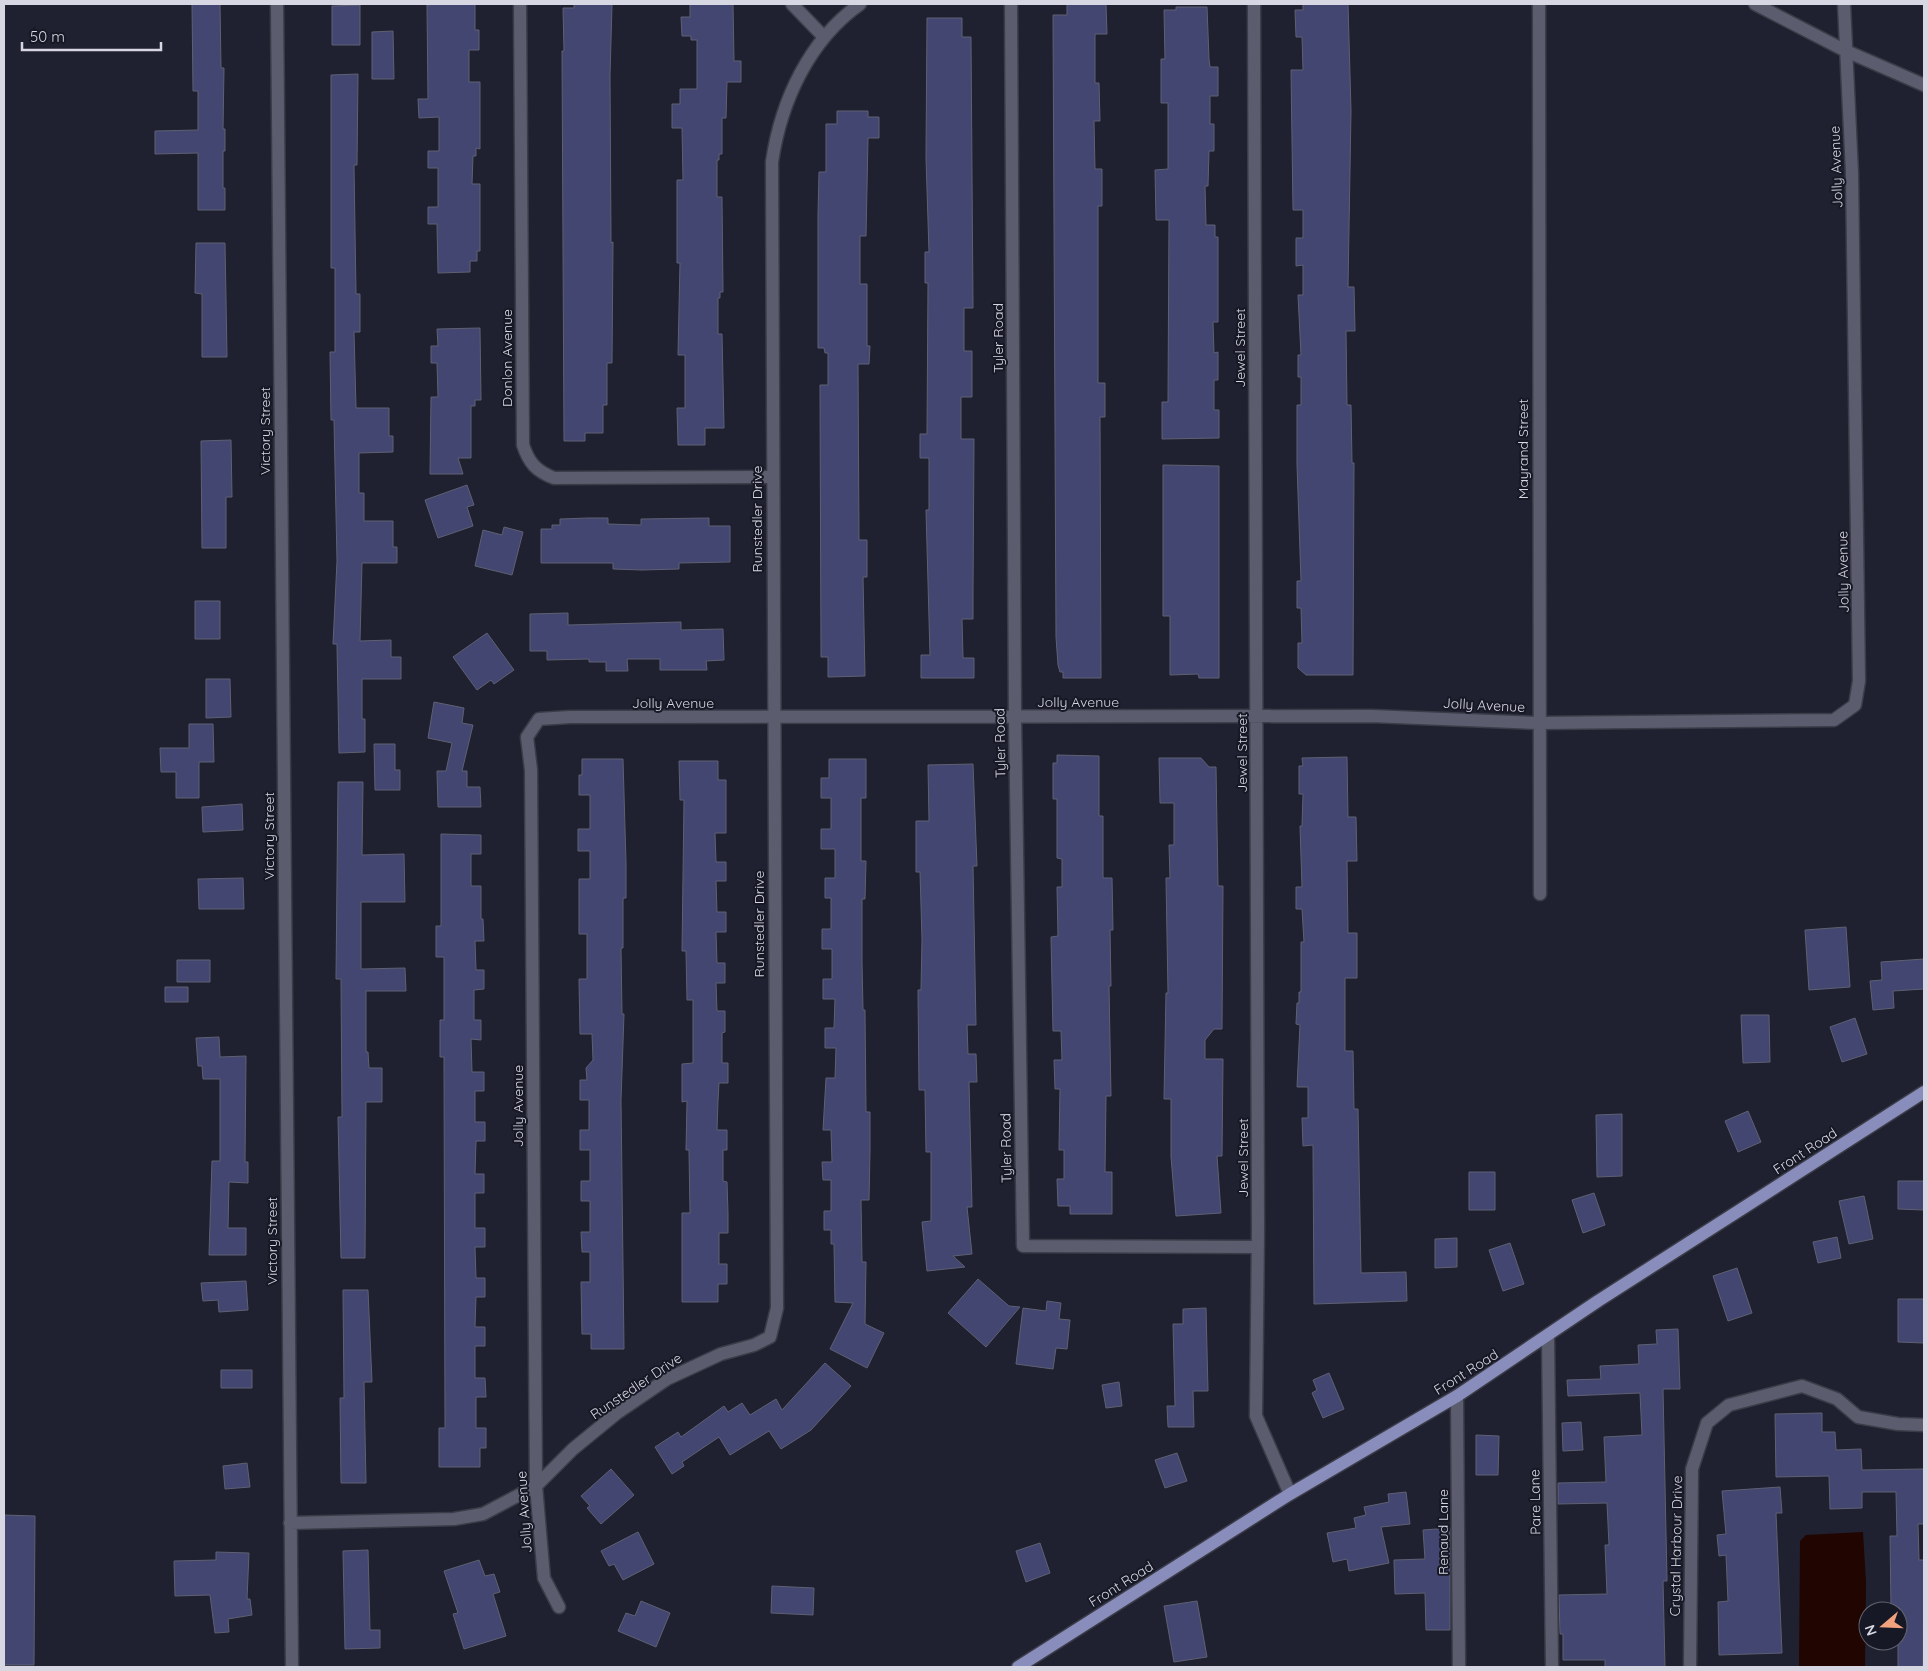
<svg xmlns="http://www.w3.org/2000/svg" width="1928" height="1671" font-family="Quicksand,sans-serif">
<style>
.water{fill:#210500}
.building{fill:#434670;stroke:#5e6072}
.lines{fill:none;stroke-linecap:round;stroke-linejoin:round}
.minor-casing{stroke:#3b3c48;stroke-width:15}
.major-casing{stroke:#3b3c48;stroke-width:15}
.minor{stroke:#5b5d6f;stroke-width:12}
.major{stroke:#898dbb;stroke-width:12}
.labels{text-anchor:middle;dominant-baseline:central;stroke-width:4;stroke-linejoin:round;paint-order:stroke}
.street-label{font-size:14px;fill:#d6d7e2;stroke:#171826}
</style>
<rect width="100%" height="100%" fill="#202130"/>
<path class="water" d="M1863,1532L1866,1582L1865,1667H1799L1800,1541L1806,1535Z"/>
<path class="building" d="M192,4H220L221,68H224L223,129H225V151H223V188H225V210H198V153L155,154V131L198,130V91H193Z
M438,4H475V30H479V50H469V82H480V149L476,148V156H473L472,184H480V251H477V261H470V272L438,273L437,224H428V207H438V168H428V151H439V117L419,118L418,99H428L427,5Z
M574,4H612L610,76L611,243L613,242L612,363H607V405H603V433H585V441H564L562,51H564L563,8H574Z
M690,4H733L734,61H741V82H727L726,118H722V154H719V160H717V197H722L723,292H720V298H718V334H722L724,428H705V445H678L677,408H685V355H678L680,263H677V180H683L682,128H672V104H680V89H697V40H691V36H682L681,17H690Z
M1067,4H1106L1107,34H1095V83H1099L1100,121H1094L1095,169H1102V206H1098V383H1105V417H1100L1101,678H1063V672H1060L1058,665L1056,637L1053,15H1067Z
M1303,4H1348L1351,111L1348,287H1354L1355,331H1346L1347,405H1351L1352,463H1354L1353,675H1306L1298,668V643H1302L1301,608H1297V581H1301L1297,464V405H1301V377H1298V355H1301L1298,295H1303V265L1296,266V238H1303V210H1293L1291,70H1303L1302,37H1296L1295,10H1303Z
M360,5V45H332V6Z
M1176,7H1207L1209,59L1210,67H1218V96H1210V124H1214V151H1209L1208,186H1205L1206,225H1215V237H1218V322H1213L1214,353L1218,352V380H1214V410H1219V438L1162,439V402H1168L1169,220H1156L1155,170L1168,169V103H1161V59H1165L1164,10H1176Z
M927,18H962V37H971L973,308H964V351H972V397H961V439H974L973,593V619H962L963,658H974V678H921V655H930L926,510H929V458H920V434H927L928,283H925V252H929L926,158Z
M393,31L394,79H372V32Z
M358,74L357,165H354L356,294H360V332H354L356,408H389V436H393V452L359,453V493H364V521H393V547H397V563H362L360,641L391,640V657H401V679H362V719H365V752L339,753L337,644H333L337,561L334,420H331L330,352H335V268H331V75Z
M837,111H868V117H879V138H868L866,236H860V284H867V346H870L869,364H858L859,540H867V577H863L865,676L828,677V657H821L820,385H828V353H825L824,348H818V215L819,172H826V124H837Z
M196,243H225L227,357H202V294L195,293Z
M480,328L481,400H475V406H471V458H458L463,474H430L431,397H438L437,363H431V346H438L437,329Z
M231,440L232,497H226V548H202L201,441Z
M1163,465L1219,466V678H1199L1198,674L1170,675V616H1163Z
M467,485L474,505L467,507L473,526L438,538L425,500Z
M588,518H608V524L641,525V519L709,518V526H730V562L679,563V569L642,570L613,569V563H541V529H552V525H560V519Z
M504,527L523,532L512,575L475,566L483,530L502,535Z
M195,601H220V639H195Z
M568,613V625L681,622V630L723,629L724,660L706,661L707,670H660V659H627L628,671H606V662H589V659L547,660V651H530V614Z
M487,633L514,670L494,684L491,680L477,690L453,657Z
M206,679H230L231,717L206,718Z
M434,702L464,708L462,723L473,725L462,771H467V787H480L481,807H438L437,771H446L452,743L428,738Z
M189,724H213L214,762H199V798H176V772H161L160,748H189Z
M374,744H395V770H400V790H375Z
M1057,755L1099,756V816H1103V878H1112L1113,930H1110L1111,986H1109L1111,1096H1106L1105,1172H1112V1214H1070V1206H1058L1057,1179H1064V1150H1059L1060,1089H1055L1054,1060H1062L1061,1031H1053L1051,937L1058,936L1057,887H1062V859L1057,858V799H1053V763H1057Z
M1347,757L1348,817H1356L1357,861H1347L1348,933H1357V978H1345V1051H1353L1354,1109H1358L1361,1273L1406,1272L1407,1301L1314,1304L1313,1145L1303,1146L1302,1118H1308V1087H1297L1300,1025L1296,1024L1297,1003H1299V992H1301V942H1304L1302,909H1296V887H1302L1300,826H1302L1303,794H1299V766H1303L1302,758Z
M1159,758H1201L1209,767H1216L1218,886H1223L1222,1029H1214L1205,1040V1059H1223L1222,1156H1217L1221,1213L1176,1216L1171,1157V1099H1164L1166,993H1168L1166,878H1170L1169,845H1174V803H1160Z
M582,759H623L626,863V898H623V948H621L622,1014H624L621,1100L624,1349H591V1334H582L581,1282H590V1252H582L581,1232H590V1201H581V1181H590V1150H580V1130H589V1100H580V1080H587L586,1068L593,1060L592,1034H580L579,979H587V934H579V879H590V851H578V829H590V795H579V775H582Z
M829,759H866V798H861V861H866L865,899H862V962L863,1010H865L866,1112H870V1150L869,1200H861L862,1262H866L865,1324L884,1333L867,1368L830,1349L853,1303L835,1302L834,1244H831V1230H824V1211H831V1180H823L822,1162H832L831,1130H823L826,1078H835L836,1048H825V1028H834L835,999H823V979H832V949H822V929H831V898H825V878H835V849H821V829H831V798H821V778H829Z
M679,761H718V780H726V833H715L716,862H726V881H716L717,912H726V932H716L717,963H725V983H716L717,1011H725V1032L722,1033V1063H728V1083H719L718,1101L717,1130H727V1150H723V1181L727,1182L728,1213V1233H719V1264H727V1284H718V1302H682V1213H690L689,1150H686L687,1101L682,1102V1064L693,1063V1000H687L686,951H682L684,800H680Z
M973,764L977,866H973L976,1025H967L968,1054H976L977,1082H969L972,1207H967L972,1254L953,1256L965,1267L927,1271L922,1222L931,1221V1152H926L925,1090H919L918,990H921L922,939L920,872H916V821H929L928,765Z
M338,782H363L362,855L404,854L405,902H361V969L405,968L406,991H366V1052H368L369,1068H382V1102H366L365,1258H341L338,1117H342L341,979H336Z
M242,804L243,830L203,832L202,807Z
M441,834L481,835V854H471V886H481V919H483L484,941H475L476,970H484V989L474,990V1020H481V1040L471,1039L472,1072H484V1091H475V1122H485V1141H476L475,1174H484V1193H475V1228H485V1247H475L476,1278H485V1297H476L475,1327H485V1346H475V1378H485L486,1397H476V1428H486V1448H480V1467H439V1428H445L444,1057H440V1020H444V957H436V926H441Z
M243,878L244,909H199L198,879Z
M1846,927L1850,987L1809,990L1805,930Z
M1924,959V989L1893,991L1894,1008L1873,1010L1870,981L1882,980L1881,962Z
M177,960H210V982H177Z
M165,987H188V1002H165Z
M1741,1015H1769L1770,1062L1743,1063Z
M1855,1018L1867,1054L1842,1062L1830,1027Z
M219,1037L220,1057L246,1056L245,1162H248V1183L229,1182L228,1228H246V1255H209L212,1161H220V1079H203L202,1066H198L196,1038Z
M1748,1111L1761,1142L1738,1152L1725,1121Z
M1622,1114V1176L1597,1177L1596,1115Z
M1469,1172H1495V1210H1469Z
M1898,1181H1924V1210L1898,1209Z
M1594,1193L1605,1225L1583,1233L1572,1200Z
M1864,1196L1873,1239L1849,1244L1839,1201Z
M1837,1237L1841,1258L1818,1263L1813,1242Z
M1457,1238V1267L1435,1268V1239Z
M1510,1243L1524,1284L1503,1291L1489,1250Z
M1737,1268L1752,1313L1728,1321L1713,1276Z
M978,1279L1009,1306L1020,1307L986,1347L948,1313Z
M246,1281L248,1310L219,1312L218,1300L203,1301L201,1283Z
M343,1290H368L372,1382H364L366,1483H341L340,1398H344Z
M1898,1299H1924V1343L1898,1342Z
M1047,1301L1061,1303L1059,1319L1070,1320L1067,1349L1056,1348L1053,1369L1016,1364L1023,1308L1046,1311Z
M1206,1308L1208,1391H1193L1194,1427H1168L1167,1406H1175L1173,1324H1183V1309Z
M1678,1329L1680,1389H1663L1667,1581H1663L1665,1667H1605V1660H1563V1634H1560L1559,1595L1607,1594L1605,1545H1609L1607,1503L1558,1504V1483L1606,1482L1604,1437L1642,1435L1640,1393L1568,1396L1567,1380L1601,1379L1600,1366L1639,1364L1638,1345L1657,1344L1656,1330Z
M825,1363L851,1386L811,1430L781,1449L769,1431L730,1455L719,1437L682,1462L684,1466L672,1474L655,1447L678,1432L681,1437L724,1406L728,1412L742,1403L750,1415L776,1399L782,1410Z
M221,1370H252V1388H221Z
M1329,1373L1344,1409L1323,1418L1312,1393L1317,1390L1313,1380Z
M1119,1382L1122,1406L1106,1408L1102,1385Z
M1822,1413V1432H1835L1836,1450L1861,1449L1862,1470L1924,1469V1524H1918L1919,1560H1924L1923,1667H1898V1611L1891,1608L1890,1536H1897L1896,1492H1862V1508L1830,1509L1829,1476L1776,1477L1775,1414Z
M1581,1422L1583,1450L1563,1451L1562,1423Z
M1476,1435L1499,1436L1498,1475H1476Z
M1177,1453L1187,1481L1165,1488L1155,1460Z
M247,1463L250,1487L225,1489L223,1466Z
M611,1469L634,1495L601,1524L587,1508L590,1506L581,1496Z
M1780,1487L1782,1513H1776L1782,1653L1719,1655L1718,1602L1728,1601L1726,1555L1719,1556L1717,1535L1726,1534L1722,1491Z
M1406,1492L1410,1524L1381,1527L1389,1563L1349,1571L1347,1559L1333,1562L1327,1533L1356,1528L1354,1518L1366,1515L1364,1507L1389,1502L1388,1494Z
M4,1515L35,1516L34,1665H4Z
M1450,1528V1630H1426L1425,1593L1395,1594L1394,1560L1425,1559L1423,1530Z
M638,1532L654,1564L623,1580L614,1564L609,1566L601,1551Z
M1040,1543L1050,1573L1026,1582L1016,1551Z
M368,1550L370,1630H380V1648L345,1649L343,1551Z
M216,1552L249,1553L247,1599H250L252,1615L228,1619L229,1632L215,1633L210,1595L175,1596L174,1561L216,1560Z
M479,1560L485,1576L494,1574L500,1592L493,1594L506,1636L464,1649L453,1614L458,1613L444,1571Z
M772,1586L814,1588L813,1615L771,1613Z
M641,1601L670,1613L656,1647L618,1631L626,1613L635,1616Z
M1197,1601L1207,1657L1174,1662L1164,1606Z"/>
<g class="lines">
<g class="minor-casing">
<path id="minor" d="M277,4L292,1667
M520,4L523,445C529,463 536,471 554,478L772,477
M792,4L824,37
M1011,4L1015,717L1023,1246L1258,1247
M1254,4L1258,1230L1256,1416L1290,1494
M1539,4L1540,894
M1755,4L1846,51L1924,85
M1548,1337L1552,1667
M1457,1396L1459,1667
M290,1523L454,1519L483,1514L536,1486L573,1449L617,1413L667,1379L721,1354L754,1345L770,1337L777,1308L772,162C781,101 809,40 860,4
M559,1607L544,1578L536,1486L531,770L527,737L539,719L570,717L1371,716L1538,723L1834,720L1855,705L1859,681L1852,173L1844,4
M1690,1667L1692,1469L1707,1423L1729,1405L1802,1386L1837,1399L1858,1417L1898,1424L1924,1425"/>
</g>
<g class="major-casing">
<path id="major" d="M1018,1667L1290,1494L1457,1396L1598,1301L1924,1092"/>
</g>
<use href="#minor" class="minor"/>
<use href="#major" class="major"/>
</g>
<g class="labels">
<g class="street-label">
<text transform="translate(1836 167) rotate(-92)">Jolly Avenue</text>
<text transform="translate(998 338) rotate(-90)">Tyler Road</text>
<text transform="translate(1240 348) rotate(-90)">Jewel Street</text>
<text transform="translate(507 358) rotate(-90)">Donlon Avenue</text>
<text transform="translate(265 431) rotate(-90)">Victory Street</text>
<text transform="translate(1523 449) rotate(-90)">Mayrand Street</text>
<text transform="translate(757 519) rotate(-90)">Runstedler Drive</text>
<text transform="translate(1843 572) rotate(-91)">Jolly Avenue</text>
<text x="1078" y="702">Jolly Avenue</text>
<text x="673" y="703">Jolly Avenue</text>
<text transform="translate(1484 705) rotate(3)">Jolly Avenue</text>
<text transform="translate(1000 743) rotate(-91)">Tyler Road</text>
<text transform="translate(1242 753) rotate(-90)">Jewel Street</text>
<text transform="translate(269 836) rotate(-90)">Victory Street</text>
<text transform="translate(759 924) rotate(-90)">Runstedler Drive</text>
<text transform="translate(518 1106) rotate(-90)">Jolly Avenue</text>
<text transform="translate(1006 1148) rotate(-91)">Tyler Road</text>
<text transform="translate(1805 1151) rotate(-33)">Front Road</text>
<text transform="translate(1243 1158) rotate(-90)">Jewel Street</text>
<text transform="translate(272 1241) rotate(-90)">Victory Street</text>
<text transform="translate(1466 1372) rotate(-32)">Front Road</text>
<text transform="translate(636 1386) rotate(-34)">Runstedler Drive</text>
<text transform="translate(1535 1502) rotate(-91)">Pare Lane</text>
<text transform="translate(524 1512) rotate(-94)">Jolly Avenue</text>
<text transform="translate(1443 1532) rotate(-90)">Renaud Lane</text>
<text transform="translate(1676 1546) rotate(-89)">Crystal Harbour Drive</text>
<text transform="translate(1121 1584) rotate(-32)">Front Road</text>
</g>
</g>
<rect width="1928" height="1671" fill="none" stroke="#d6d7e2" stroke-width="10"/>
<g transform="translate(1883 1626) rotate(251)"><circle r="24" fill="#171826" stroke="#636471"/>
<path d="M0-4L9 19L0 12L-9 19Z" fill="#f1a17e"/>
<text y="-8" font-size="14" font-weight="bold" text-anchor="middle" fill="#d6d7e2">N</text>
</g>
<path d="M22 42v8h139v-8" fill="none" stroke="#d6d7e2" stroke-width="2.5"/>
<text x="30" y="42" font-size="15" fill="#d6d7e2" stroke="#171826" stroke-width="4" paint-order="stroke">50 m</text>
</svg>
